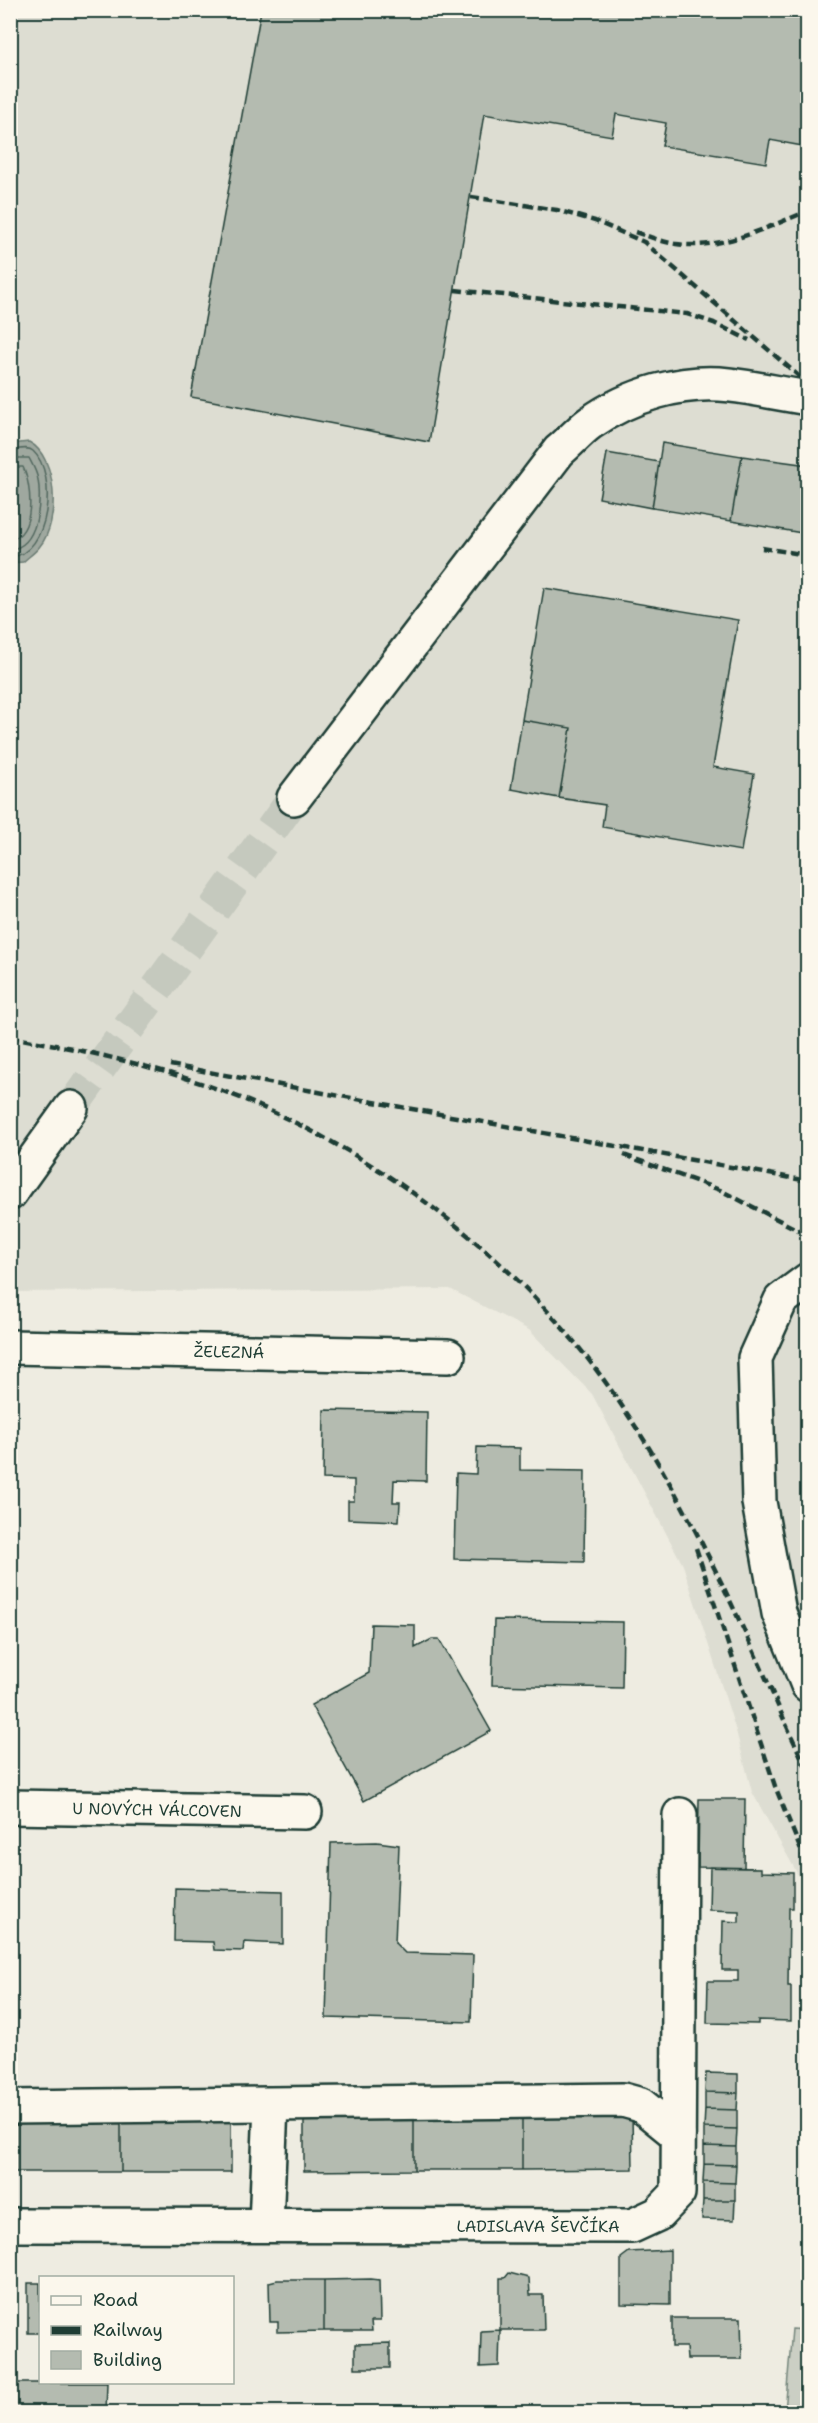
<svg xmlns="http://www.w3.org/2000/svg" width="818" height="2423" font-family="'Shantell Sans',sans-serif">
<style>
.built{fill:#ddddd2}
.green{fill:#cbcfc4;stroke:#75867c;stroke-width:1.5}
.water{fill:#9fa89f;stroke:#6c7d74;stroke-width:1.5}
.lines{fill:none;stroke-linecap:round;stroke-linejoin:round}
.shore{stroke:#52685f;stroke-width:1.5}
.building{fill:#b4bbb0;stroke:#1f3d34;stroke-width:1.5}
.minor-tunnel{stroke:#c5c9be;stroke-width:33;stroke-dasharray:33 16;stroke-linecap:butt}
.minor-casing{stroke:#1f3d34;stroke-width:38}
.minor{stroke:#fbf7ec;stroke-width:33}
.rail{stroke:#1f3d34;stroke-width:4.5;stroke-dasharray:9 4.5;stroke-linecap:butt}
.labels{text-anchor:middle;dominant-baseline:central;stroke-width:4.5;stroke-linejoin:round;paint-order:stroke}
.street-label{font-size:16px;fill:#1f3d34;stroke:#fbf7ec}
</style>
<rect width="100%" height="100%" fill="#eeece1"/>
<filter id="ink" filterUnits="userSpaceOnUse"><feTurbulence type="fractalNoise" baseFrequency=".0167" numOctaves="2"/><feDisplacementMap in="SourceGraphic" scale="12" xChannelSelector="R" yChannelSelector="G"/><feConvolveMatrix kernelMatrix="1 2 1 2 8 2 1 2 1" color-interpolation-filters="sRGB"/></filter>
<g filter="url(#ink)">
<path class="built" d="M10,11H807V1897L796,1871L752,1792L736,1731L683,1565L592,1394L529,1330L450,1289L11,1292Z"/>
<path class="green" d="M792,2329L807,2330V2412H785Z"/>
<path class="water" d="M29,442C58,457 60,522 40,546C36,552 28,557 23,562L11,563V444Z"/>
<g class="lines">
<path class="shore" d="M10,450C17,450 28,446 33,451C58,474 50,555 10,557
M10,458H29C32,464 37,472 38,480C42,500 38,548 10,549
M10,467H23C32,486 36,533 10,540"/>
</g>
<path class="building" d="M261,10H808V147L770,140L766,163L662,146L666,123L616,114L612,136L484,114L429,442L191,397Z
M662,443L742,456L731,521L652,508Z
M607,453L659,462L652,508L599,498Z
M742,456L808,465V534L731,521Z
M544,588L738,620L713,767L754,774L741,851L602,827L605,805L559,798L571,728L522,720Z
M522,720L571,728L559,798L511,789Z
M324,1410L427,1412L426,1481L394,1480L393,1502H400L399,1521L348,1519V1501H354V1480L323,1479Z
M477,1447L520,1448V1470L585,1471L584,1562L454,1559L456,1473L476,1474Z
M494,1620L623,1622L622,1688L492,1685Z
M371,1624L415,1625V1648L432,1639H439L491,1731L364,1801L311,1705L369,1673Z
M699,1799H745L744,1868L698,1867Z
M377,1842L399,1845L395,1943L405,1953L473,1955L471,2022L326,2018L331,1843Z
M710,1867L761,1868V1872L793,1873V1908H789L788,1986H791V2021L758,2020V2024L707,2023L708,1981H738V1970H722L723,1921L739,1922V1911L709,1910Z
M175,1888L283,1891V1944L244,1942L243,1951L214,1950L213,1942L174,1941Z
M706,2073L738,2074V2093L705,2092Z
M705,2092L738,2093L737,2110L705,2109Z
M705,2109L737,2110V2129L704,2128Z
M632,2115L633,2169L522,2170V2116Z
M414,2116V2170L304,2171V2117Z
M414,2116H522V2170H414Z
M231,2117V2172H121V2118Z
M12,2118H121V2172H12Z
M704,2128L737,2129L736,2147L704,2146Z
M704,2146L736,2147V2165L704,2164Z
M704,2164L736,2165L735,2183L703,2182Z
M703,2182L735,2183V2200H703Z
M703,2200H735L734,2220L702,2219Z
M670,2250V2305L621,2304V2258L629,2252Z
M509,2273L529,2278L530,2295H543L544,2330H500V2278H505Z
M371,2279L379,2280L380,2321H371L372,2331H324V2280Z
M277,2280H324V2331L278,2332V2322H270L269,2282Z
M28,2283H40V2333H28Z
M672,2318H741L742,2359H687L686,2347H672Z
M500,2330L499,2366L480,2367L481,2331Z
M390,2343V2368H355V2344Z
M10,2383H107L106,2412H10Z"/>
<g class="lines">
<path class="minor-tunnel" d="M71,1108L294,798"/>
<g class="minor-casing">
<g id="minor">
<path d="M294,798L559,451C570,442 579,431 590,423C629,395 683,379 730,385C756,388 782,394 808,398"/>
<path d="M10,1193L71,1108"/>
<path d="M808,1280L781,1300L755,1358L759,1502L779,1613L808,1685"/>
<path id="s1" d="M10,1347L448,1356"/>
<path id="s2" d="M10,1807L305,1812"/>
<path d="M10,2107L623,2100L641,2105L678,2135"/>
<path id="s3" d="M10,2225L632,2226L658,2214L678,2193L680,1815"/>
<path d="M266,2225L271,2105"/>
</g>
</g>
<use href="#minor" class="minor"/>
<path class="rail" d="M471,197L557,210L595,221L644,242L808,384
M635,232C648,236 662,242 676,244C723,250 765,228 808,211
M455,290L687,314L714,323L749,340
M762,548L808,555
M10,1037L72,1048
M64,1047C125,1060 185,1075 243,1099C395,1162 533,1271 624,1409C678,1489 720,1578 760,1665C776,1700 790,1736 808,1770
M170,1065L808,1181
M624,1155L720,1190L808,1235
M696,1548L775,1786L808,1868"/>
</g>
</g>
<g class="labels">
<g class="street-label">
<text stroke="none"><textPath href="#s1" startOffset="219">ŽELEZNÁ</textPath></text>
<text stroke="none"><textPath href="#s2" startOffset="147">U NOVÝCH VÁLCOVEN</textPath></text>
<text stroke="none"><textPath href="#s3" startOffset="528">LADISLAVA ŠEVČÍKA</textPath></text>
</g>
</g>
<rect width="818" height="2423" fill="none" stroke="#fbf7ec" stroke-width="36"/>
<rect x="18" y="18" width="782" height="2387" fill="none" stroke="#1f3d34" stroke-width="2" filter="url(#ink)"/>
<rect x="39" y="2276" width="195" height="108" fill="#fbf7ec" stroke="#a3ada2" stroke-width="1.5"/>
<rect x="51" y="2296" width="30" height="9" fill="#fbf7ec" stroke="#a3ada2" stroke-width="1.5"/>
<text x="93" y="2306" font-size="18" fill="#1f3d34">Road</text>
<rect x="51" y="2326" width="30" height="9" fill="#1f3d34" stroke="#a3ada2" stroke-width="1.5"/>
<text x="93" y="2336" font-size="18" fill="#1f3d34">Railway</text>
<rect x="51" y="2351" width="30" height="18" fill="#b4bbb0" stroke="#a3ada2" stroke-width="1.5"/>
<text x="93" y="2366" font-size="18" fill="#1f3d34">Building</text>
</svg>
